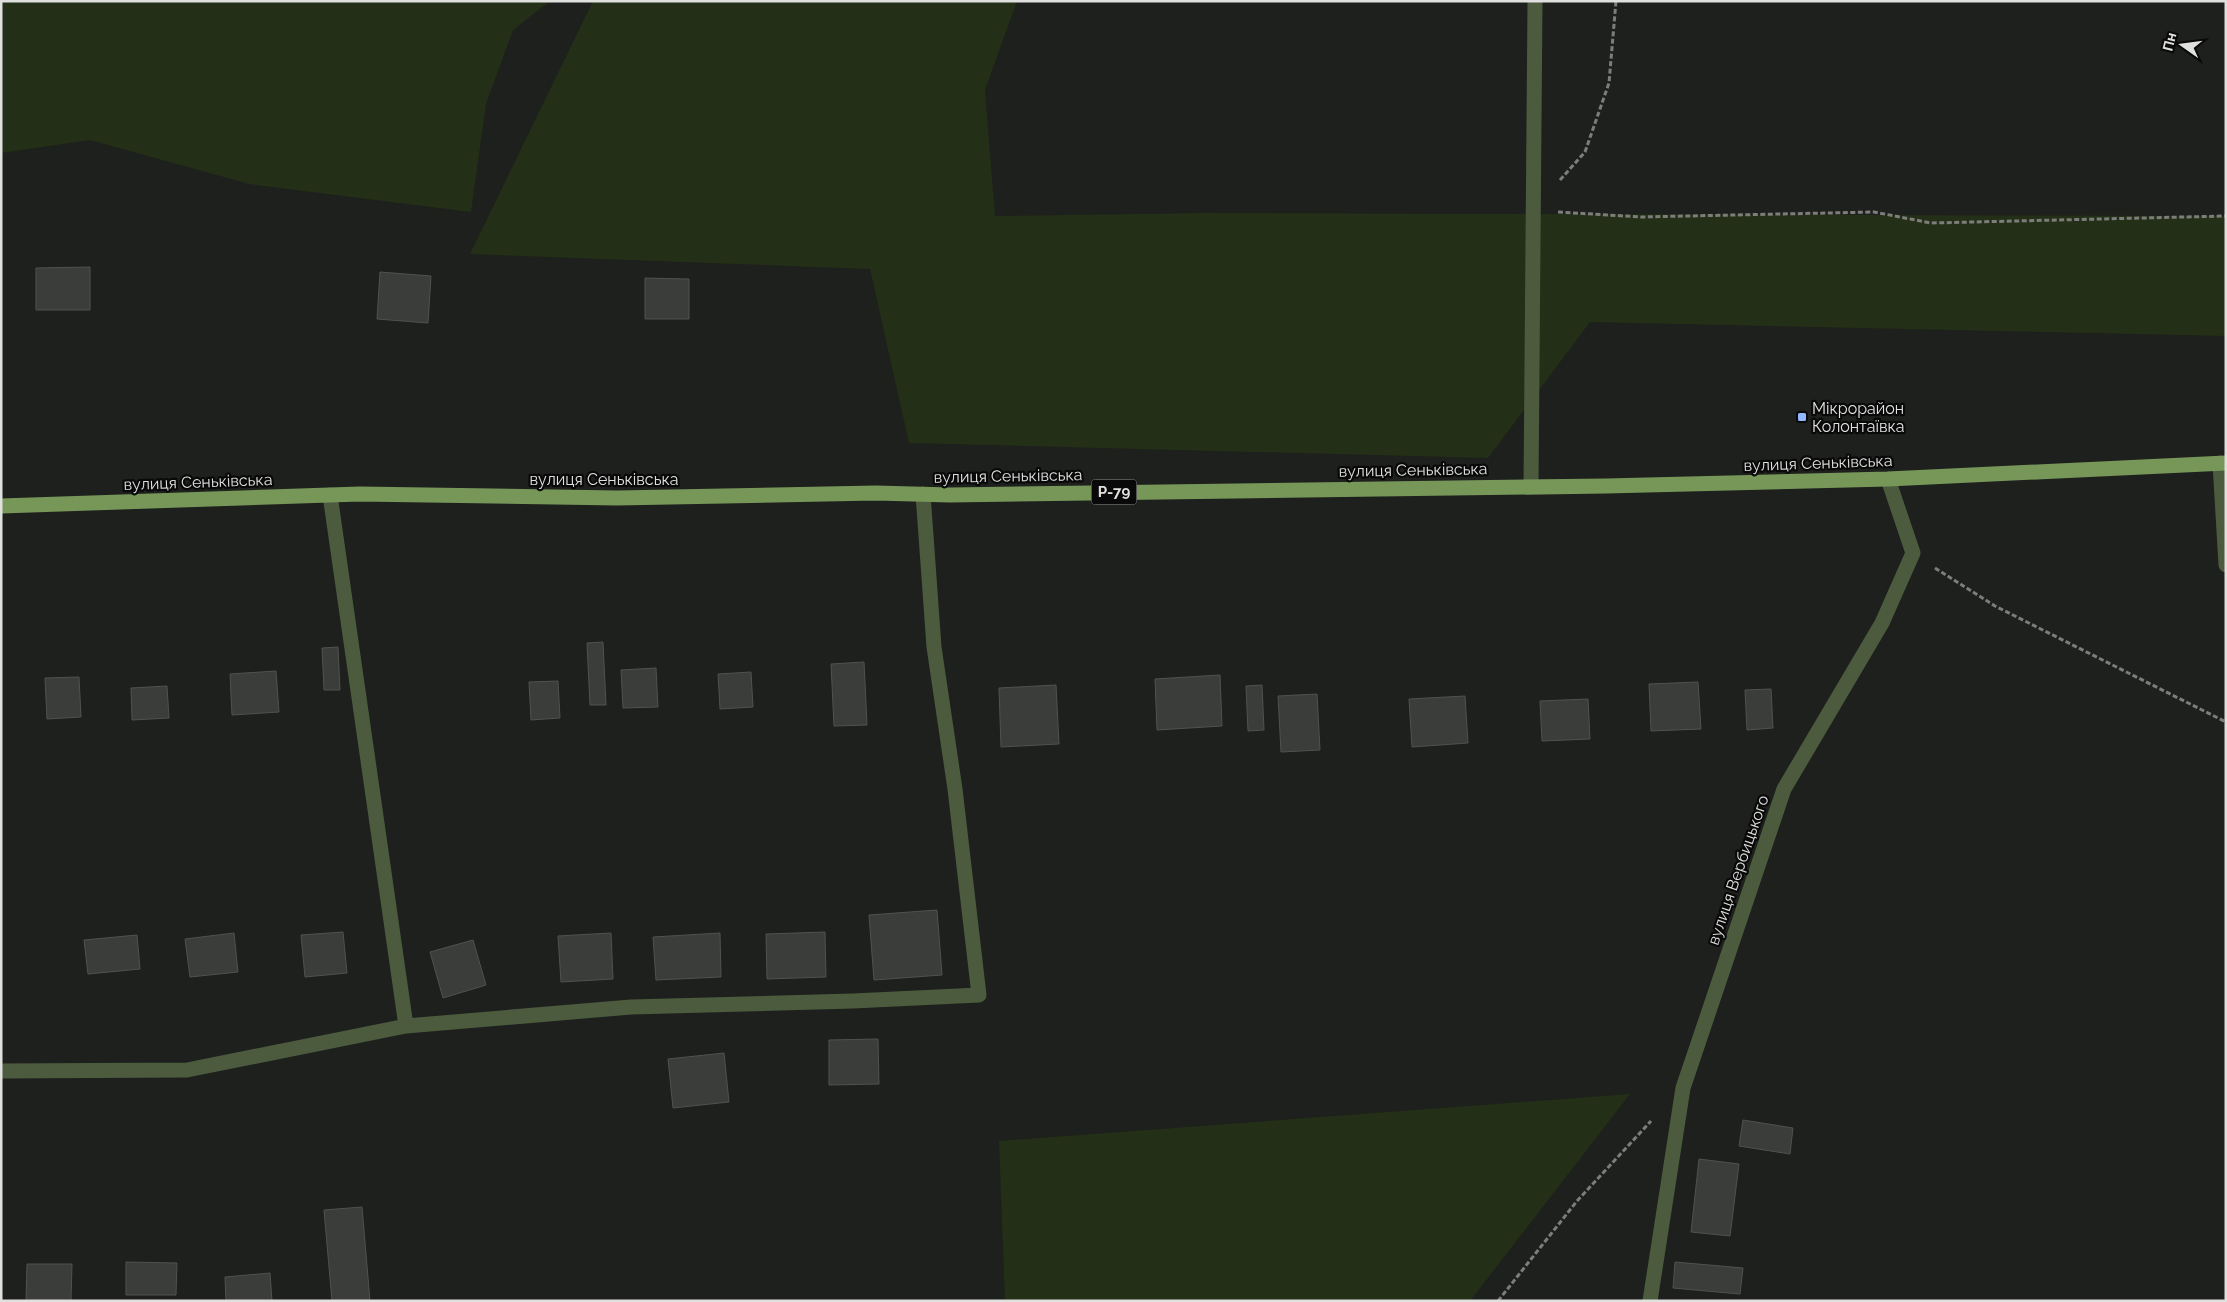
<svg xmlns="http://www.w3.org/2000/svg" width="2227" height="1302" font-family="Raleway,sans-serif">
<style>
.green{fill:#232f16}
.building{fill:#3b3d3a;stroke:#50524f}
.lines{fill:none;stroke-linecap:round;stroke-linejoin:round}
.path{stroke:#7d7e7c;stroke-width:3;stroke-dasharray:5 2.5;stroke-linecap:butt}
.lane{stroke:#4c5b3e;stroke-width:15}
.street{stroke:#4c5b3e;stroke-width:15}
.primary{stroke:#779759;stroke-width:15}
.poi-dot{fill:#91b8fd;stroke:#080908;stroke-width:2}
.labels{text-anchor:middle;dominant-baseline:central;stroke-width:4.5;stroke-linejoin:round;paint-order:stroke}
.shield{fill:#080908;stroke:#9fa09e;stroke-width:1}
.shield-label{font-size:15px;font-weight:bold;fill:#e0e1df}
.poi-label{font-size:16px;fill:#e0e1df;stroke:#080908;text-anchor:start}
.street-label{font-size:16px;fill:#e0e1df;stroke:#080908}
</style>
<rect width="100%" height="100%" fill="#1e201d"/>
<path class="green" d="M1,1H550L513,30L486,104L471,212L249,184L90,140L1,153Z
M593,1H1017L985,90L995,216L1207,213L2226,216V336L1590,322L1488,458L909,443L870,269L470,254Z
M1630,1094L1470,1301H1005L999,1141Z"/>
<path class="building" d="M90,267V310H36V268Z
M380,272L431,276L428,323L377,319Z
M645,278L689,279V319H645Z
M603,642L606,705H590L587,643Z
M338,647L340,690H324L322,648Z
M864,662L867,725L834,726L831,664Z
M656,668L658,707L623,708L621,670Z
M276,671L279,712L232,715L230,674Z
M751,672L753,707L720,709L718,674Z
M1220,675L1222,726L1157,730L1155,679Z
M79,677L81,717L47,719L45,678Z
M558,681L560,718L531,720L529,682Z
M1698,682L1701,729L1651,731L1649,684Z
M1056,685L1059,744L1001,747L999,688Z
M1262,685L1264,730L1248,731L1246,686Z
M167,686L169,718L132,720L131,688Z
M1771,689L1773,728L1747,730L1745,690Z
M1317,694L1320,750L1281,752L1278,696Z
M1465,696L1468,743L1412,747L1409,699Z
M1588,699L1590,739L1542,741L1540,701Z
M937,910L942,975L874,980L869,915Z
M343,932L347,973L305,977L301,935Z
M825,932L826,977L767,979L766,934Z
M234,933L238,972L190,977L185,939Z
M611,933L613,979L561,982L558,936Z
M720,933L721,977L656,980L653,937Z
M137,935L140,969L88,974L84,940Z
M473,940L486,985L443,998L430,952Z
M878,1039L879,1084L829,1085V1040Z
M724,1053L729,1102L673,1108L668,1059Z
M1743,1120L1793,1128L1790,1154L1739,1146Z
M1699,1159L1739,1164L1730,1236L1691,1232Z
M362,1207L370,1301H332L324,1210Z
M126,1262L177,1263L176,1295H126Z
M1675,1262L1743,1268L1740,1294L1673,1288Z
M27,1264H72L71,1301H26Z
M270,1273L272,1301H226L225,1277Z"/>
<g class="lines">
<path class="path" d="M1560,180L1585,152L1609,83L1616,1
M1558,212L1641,217L1874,212L1931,223L2226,216
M1935,568L1995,606L2226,722
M1498,1301L1577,1201L1651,1121"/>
<path class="lane" d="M2220,463L2226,565"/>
<path class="street" d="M1531,487L1535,1
M406,1026L631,1007L853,1001L979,995L955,789L934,647L923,494
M1,1071L187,1070L406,1026L330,495
M1650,1301L1683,1088L1784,789L1882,623L1913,553L1888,479"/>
<path class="primary" d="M1,506L360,494L617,498L876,493L950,495L1606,486L1888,479L2226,463"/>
</g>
<rect class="poi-dot" x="1797" y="412" width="10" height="10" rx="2.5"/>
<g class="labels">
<rect class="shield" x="1091.5" y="479.5" width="45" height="25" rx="4"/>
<g class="shield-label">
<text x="1114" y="492">Р-79</text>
</g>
<g class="poi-label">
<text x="1812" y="408">Мiкрорайон<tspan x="1812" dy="18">Колонтаївка</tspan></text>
</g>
<g class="street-label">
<text transform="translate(1818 463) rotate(-2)">вулиця Сенькiвська</text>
<text transform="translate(1413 470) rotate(-1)">вулиця Сенькiвська</text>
<text transform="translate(1008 476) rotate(-1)">вулиця Сенькiвська</text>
<text x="604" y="479">вулиця Сенькiвська</text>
<text transform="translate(198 482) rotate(-2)">вулиця Сенькiвська</text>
<text transform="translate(1738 870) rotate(-71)">вулиця Вербицького</text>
</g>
</g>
<rect width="2227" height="1302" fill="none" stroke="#e0e1df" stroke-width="5"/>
<g transform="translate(2182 45) rotate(284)" stroke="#080908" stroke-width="4" paint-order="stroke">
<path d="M0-4L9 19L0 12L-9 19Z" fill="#e0e1df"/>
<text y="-8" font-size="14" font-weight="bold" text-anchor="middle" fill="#e0e1df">Пн</text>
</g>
</svg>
